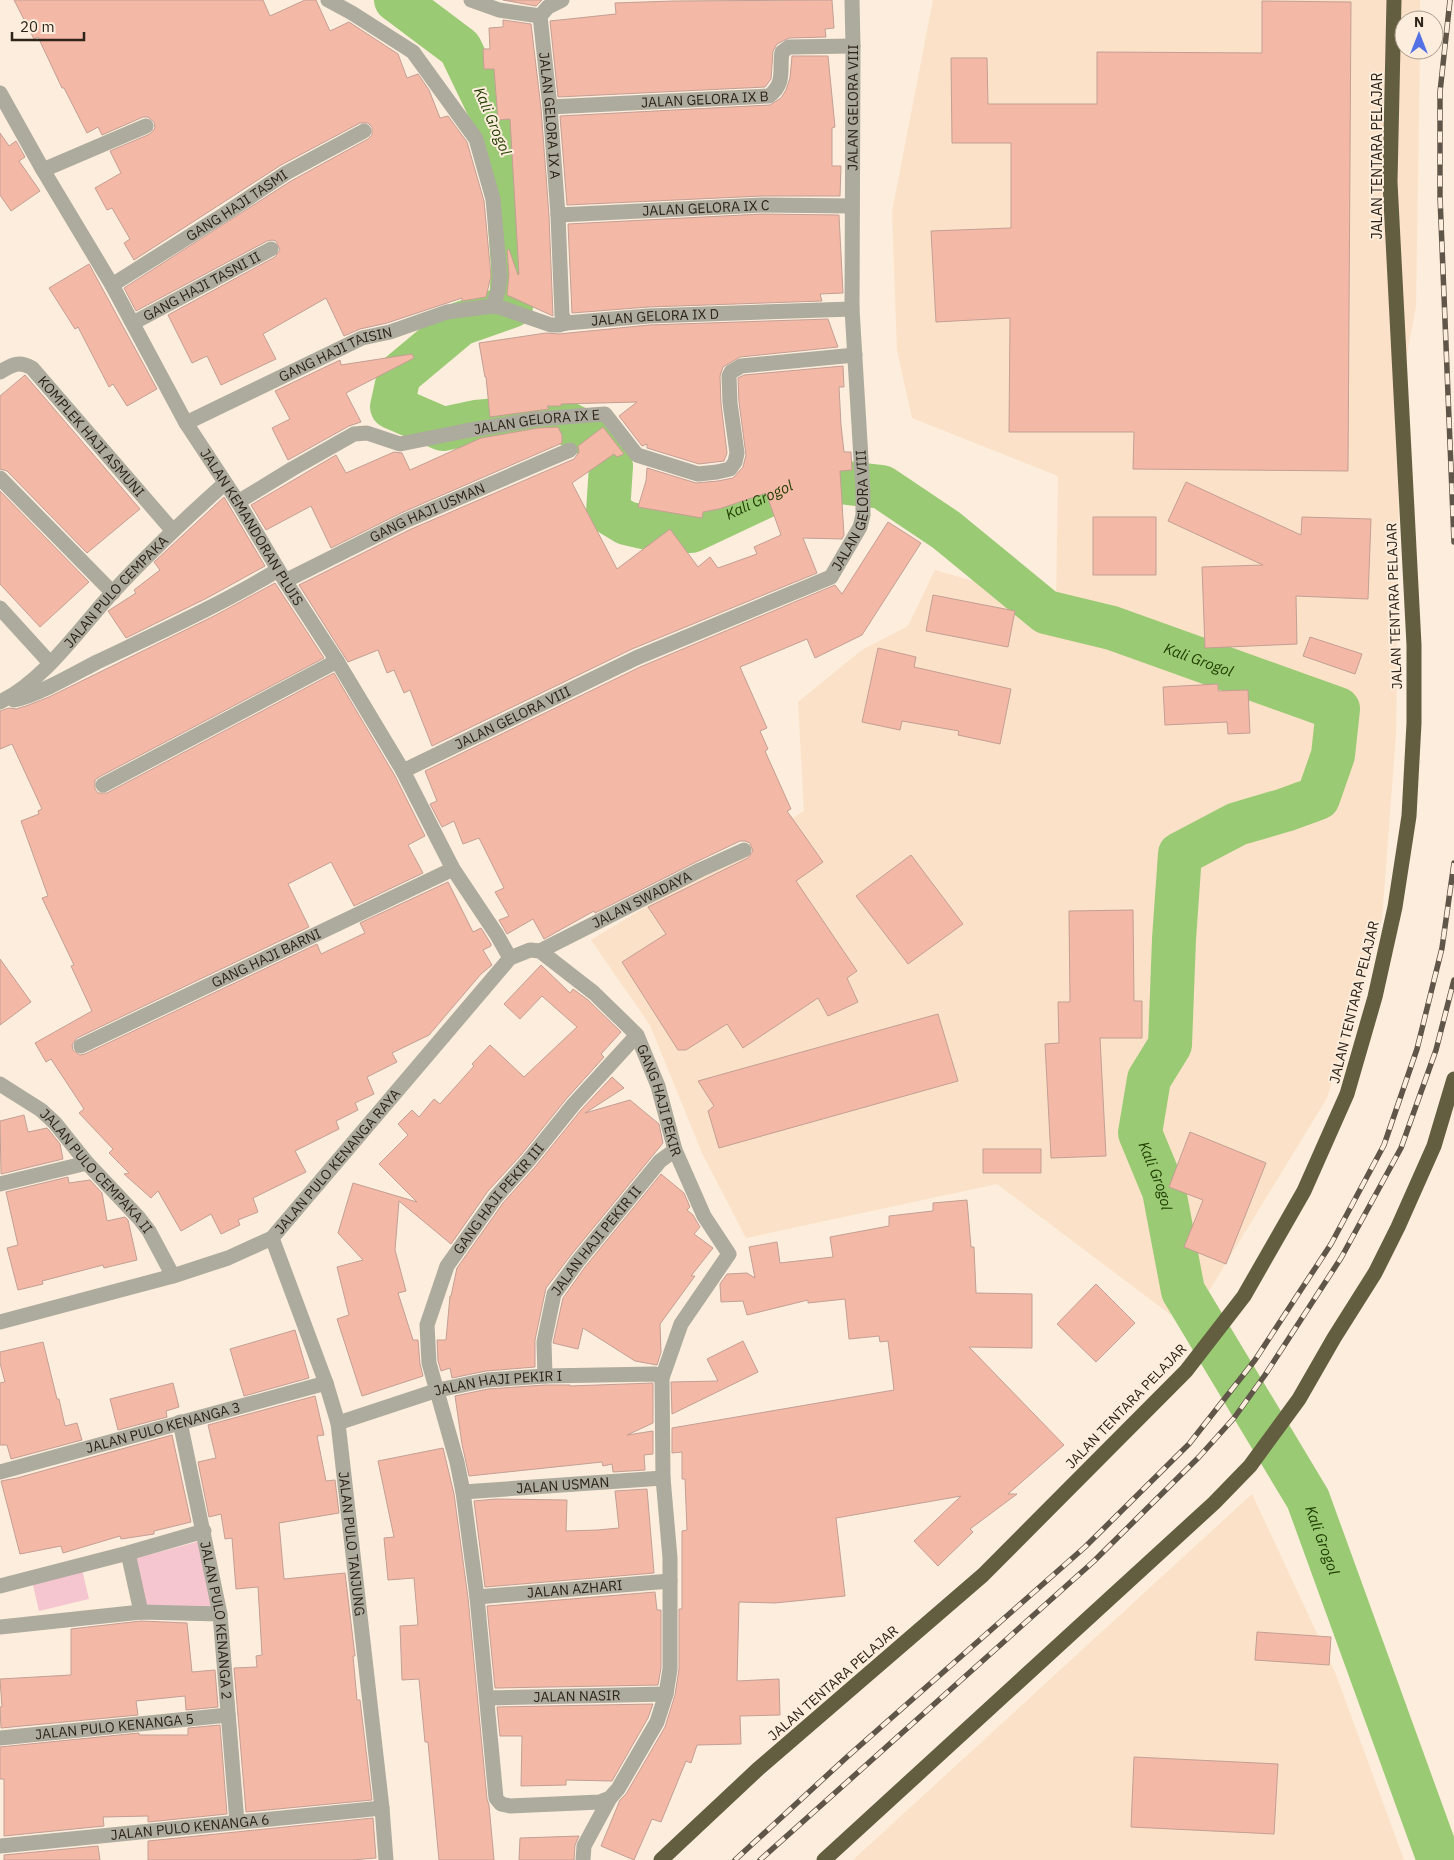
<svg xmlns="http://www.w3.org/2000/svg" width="1454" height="1860" font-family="'IBM Plex Sans',sans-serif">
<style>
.built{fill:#fbe1c7}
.green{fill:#f6c6d0}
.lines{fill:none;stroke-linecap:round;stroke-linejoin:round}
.river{stroke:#9bca75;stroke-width:44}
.building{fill:#f4b8a6;stroke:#c39f94}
.street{stroke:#adab9d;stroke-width:15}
.highway{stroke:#635e40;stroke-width:15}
.rail-casing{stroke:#605549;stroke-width:5.5}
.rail{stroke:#fceddc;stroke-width:4;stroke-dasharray:11;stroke-linecap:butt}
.labels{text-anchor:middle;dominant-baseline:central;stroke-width:4;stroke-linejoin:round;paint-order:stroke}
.street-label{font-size:14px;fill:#2e241a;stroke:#fceddc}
.water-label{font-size:15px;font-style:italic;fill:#213e00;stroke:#fceddc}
</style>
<rect width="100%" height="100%" fill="#fceddc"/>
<path class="built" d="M933,0H1420V20H1404V50H1420L1416,306L1400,391L1396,734L1382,919L1327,1098L1187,1327L997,1184L746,1238L702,1153L650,1025L591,940L804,811L798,702L862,650L908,626L935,570L1056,605L1058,476L912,418L897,350L892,212Z
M1252,1494L1335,1672L1404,1860H853Z"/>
<path class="green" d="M204,1540L214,1609L145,1606L133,1559Z
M82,1569L89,1599L39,1611L32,1581Z"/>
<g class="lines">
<path class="river" id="s1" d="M396,0L460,48L510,152V224L513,268L511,306L460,324L399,375L392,407L443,429L476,422L550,415L591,435L611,466L608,512L626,523L661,531H691L804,478L882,487L946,530L1046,612L1112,628L1338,709L1333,755L1318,798L1285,810L1237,824L1180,854L1174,939L1170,1045L1149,1079L1140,1133L1164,1191L1183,1291L1308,1499L1439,1860"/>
</g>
<path class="building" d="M14,0H263L270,16L305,0H316L330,31L349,22L398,54L407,78L418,74L429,90L440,118L448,116L467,142L484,201L491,276L486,297L462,301V298L387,323L360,329L344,336L326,298L263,334L276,359L221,385L207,356L192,363L168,315L275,257L280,250L276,241L272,240L267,241L136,311L124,288L291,181L368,139L372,135V127L368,123H360L281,165L134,260L124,243L130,239L112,208L107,210L95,188L121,173L110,151L150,134L155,128L154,122L148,117H143L102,135L98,127L87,133L64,88H62L38,37L34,39Z
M503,0H542L536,6Z
M832,0L834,28L825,29L826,37L789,38L777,44L773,51L771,79L765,87L558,97L550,21L616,14L615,3L674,1Z
M1262,1L1351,2L1348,471L1133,469L1134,432H1009L1010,318L936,322L931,231L1011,228V143H952L951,58H987L988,104H1097V52L1262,53Z
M503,20L531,24L541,108L549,216L553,316L507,295L509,275L507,250L509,249L518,275L519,274L510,119L498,120L494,69H484L483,49H490L489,28L503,27Z
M792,56H828L835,127L832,128V166H841L840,196H762L567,205L560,116L770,105L781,98L786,90L790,78Z
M0,133L9,146L16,141L25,157L19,161L40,191L11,211L0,195Z
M762,214L839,215L843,293L820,294L822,301L648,307L572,313L568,224Z
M89,264L157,389L127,406L113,384L109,387L78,327L75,329L49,288Z
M828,319L838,347L740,357L723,367L720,376L721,404L727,453L724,461L699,464L647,448V444L642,446L619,416L637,402L561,404V406H547L549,409L490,417L486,377H485L479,343L546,333L559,334L649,325Z
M412,354L414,358L346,393L361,422L349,426L288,460L272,428L290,419L275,391L340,360L341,365Z
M843,366L844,387H839L841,425L844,452H851L852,470L840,471L844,535L842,539L803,538L817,573L632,649L432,746L410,690L404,693L394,670L387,673L378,650L348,662L299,585L409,530L574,459L579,452L578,446L603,427L624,454L617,457L614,454L572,483L617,569L670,529L698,567L710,557L718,568L757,554L754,547L781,535L766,493L719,509L703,512L702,518L638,507L646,481L647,468L696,483L718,481L733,478L743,467L746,455L739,402L738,378L744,375Z
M25,375L140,509L87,553L7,471L0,469V396Z
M558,427L562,435V443L401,513L331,548L311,506L266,530L251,505L336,455L346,473L394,452L402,453L410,470L481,438L538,428Z
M1186,482L1301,535L1302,517L1371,519L1368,599L1296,596L1297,644L1205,648L1202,567L1263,565L1168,521Z
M0,491L89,582L40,627L0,584Z
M224,497L265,566L207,598L126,638L108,611L136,593L134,590L160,570L154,562Z
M1093,517H1156V575H1093Z
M888,522L921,543L862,635L815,658L807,639L740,667L767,728L760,731L768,749L765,751L791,809L787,811L823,862L796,881L857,971L847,978L858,1002L828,1016L818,998L743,1048L727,1024L686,1050H678L622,962L666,934L648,907L748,858L753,851L750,843L745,841H740L696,862L595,913L594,911L544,939L533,919L507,934L499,920L509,916L495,892L504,888L479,838L463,844L454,821L442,827L430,804L437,801L425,771L640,667L835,585L842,594Z
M275,583L324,658L99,777L95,780V789L98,793H107L334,673L395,776L425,836L408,845L423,873L354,906L331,862L288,884L309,927L77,1038L72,1045L73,1050L80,1055L85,1054L317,944L321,954L365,933L360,923L448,882L473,932L481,928L491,944V946L483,950L492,965L481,974L429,1035L392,1053L397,1062L367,1077L374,1094L355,1103L358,1110L336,1121L339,1129L295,1151L306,1172L253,1198L258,1212L238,1220L240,1225L221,1234L211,1214L181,1231L158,1191L151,1198L124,1174L129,1173L109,1153L113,1149L79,1113L84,1109L51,1059L46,1062L35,1043L92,1011L71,966L74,965L42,898L48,896L21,821L39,814L38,811L42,809L12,744L0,749V711L9,708L16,709L26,706L49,697L216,615Z
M933,595L1015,611L1008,647L926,631Z
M1310,637L1362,654L1355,674L1303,656Z
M878,648L916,657L914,667L1011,689L1000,744L958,735L959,731L902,721L900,730L862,722Z
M1218,684V691L1248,690L1250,733L1228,734L1227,722L1165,725L1163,687Z
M911,855L963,924L908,964L856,896Z
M1133,910L1134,1001H1142V1038H1100L1106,1156L1051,1158L1045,1044L1059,1043L1058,1002H1070L1069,911Z
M0,959L31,1002L0,1025Z
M541,965L570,993L573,989L588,1000L621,1032L601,1054L604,1057L567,1098L521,1155L488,1191L451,1244L399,1201L395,1250L406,1291L398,1293L413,1340H418L420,1364L423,1376L362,1396L337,1319L349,1315L337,1267L363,1260L338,1233L353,1183L417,1202L379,1164L408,1135L398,1124L412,1110L419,1117L434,1099L440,1104L474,1066L472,1064L490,1045L524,1077L577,1027L542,996L520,1019L504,1004Z
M938,1014L958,1081L719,1148L708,1111L714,1106L698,1081Z
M612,1077L624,1088L585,1113L630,1100L659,1124L663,1143L571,1255L546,1288L535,1340V1367L486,1371L452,1378L450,1368L441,1371L438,1361L437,1340H446L450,1296H451L457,1268L503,1203L535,1167L581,1110Z
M24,1115L28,1132L47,1128L48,1129L60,1144L63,1159L1,1174L0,1121Z
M1190,1132L1266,1163L1226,1264L1184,1247L1203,1200L1169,1187Z
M983,1149H1041V1173H983Z
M661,1174L684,1193L690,1207L687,1210L693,1215L700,1227L694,1234L713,1248L691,1276H695L660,1324L661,1352L657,1365L635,1361L583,1328L578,1349L553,1343L563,1298L585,1267Z
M68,1177L69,1183L90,1180L102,1193L107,1221L125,1217L128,1220L137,1260L104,1268L103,1265L42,1281L43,1284L18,1290L7,1248L18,1245L6,1192Z
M967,1200L971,1247H974L976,1293L1032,1294V1348L969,1347L1064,1445L1008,1494H1017L970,1529L973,1532L938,1566L914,1541L961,1496L836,1518L845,1596L775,1603L739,1602L737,1681L779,1679L780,1715L740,1716L741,1744L697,1745L691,1763L686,1761L661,1822L652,1819L634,1860L601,1846L620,1800L626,1794L665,1727L675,1695L679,1669V1609H682V1531L687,1530L685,1479H682V1452L672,1453V1428L894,1390L888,1341L880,1342L879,1336L849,1339L845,1299L808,1303V1300L747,1315L743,1301L721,1302L720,1284L727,1274L747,1273L755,1278L749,1247L777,1242L780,1263L833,1257L830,1237L889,1226V1216L933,1211V1203Z
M1096,1284L1135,1323L1096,1362L1057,1324Z
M295,1330L309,1378L244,1396L230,1349Z
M743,1341L758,1372L672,1414L671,1382L718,1381L707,1359Z
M43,1342L57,1399H59L65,1426L77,1423L82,1440L11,1459L7,1445H0V1383L5,1382L0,1363V1352Z
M173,1383L179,1407L166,1411L167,1417L118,1430L110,1399Z
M653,1383V1423L627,1435L653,1431V1454L644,1455L645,1470L613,1472L612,1464L603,1466L602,1462L469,1476L462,1444L455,1396L488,1389L545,1385H570V1386Z
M315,1396L324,1435L317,1436L326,1481L335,1480L339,1513L279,1523L284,1579L345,1573L355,1656H353L357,1700H360L372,1800L246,1812L234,1668L257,1667L256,1656L262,1655L258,1587L236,1589L232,1538L225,1539L221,1514L209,1517L198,1462L216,1458L208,1425Z
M172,1435L191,1522L154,1531V1534L121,1539L120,1536L63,1553L61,1546L20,1554L1,1481L17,1478Z
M443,1448L454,1494L468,1598L487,1799L489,1805L494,1860H439L428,1742H425L419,1679L402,1680L400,1626L418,1625L414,1578L388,1580L384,1538L394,1537L378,1461Z
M647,1489L654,1573L485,1587L474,1501L496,1499L567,1500L566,1531L598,1530L619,1528L615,1491Z
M655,1592L657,1610H661V1668L658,1685L495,1688L487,1606Z
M141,1621L187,1623L192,1672L215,1670L218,1707L186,1710L185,1696L136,1701L138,1715L1,1728L0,1707H2L0,1679L71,1675V1629Z
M1257,1632L1331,1637L1329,1665L1255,1660Z
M653,1704L648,1718L612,1781L566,1780V1785L521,1786L522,1736H500L497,1707Z
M220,1725L227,1814L148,1822V1816L103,1817L104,1826L4,1836V1779H0V1747L139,1733V1735H188V1728Z
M1134,1757L1278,1764L1274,1834L1131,1827Z
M373,1818L376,1858L352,1860H148V1841Z
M579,1836L575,1845L574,1860H519L520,1838Z
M98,1846L100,1860H4V1855Z"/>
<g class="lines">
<g class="street">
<path d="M328,0L352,13L413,52L476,139L493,199L500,276L498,291L493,306"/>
<path d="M471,0L499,10L540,16L548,7L562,0"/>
<path id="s2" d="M540,16L550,107L558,215L562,315L566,323L648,316L852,309"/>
<path id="s3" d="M0,93L43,170L112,285L186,423L238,502L285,581L337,661L403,771L453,869L497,935L510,958"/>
<path id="s4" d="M550,107L769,96C786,83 779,70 782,52L789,47L853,46"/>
<path d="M43,170L146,126"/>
<path id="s5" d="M558,215L762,205L852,206"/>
<path id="s6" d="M112,285L223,215L286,173L364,131"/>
<path id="s7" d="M133,323L271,249"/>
<path id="s8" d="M0,372C13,364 19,361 32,368L173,531"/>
<path id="s9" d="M186,423L362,338L390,332L447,312L493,306L499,307L551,325H559L566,323"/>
<path d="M0,478L113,593"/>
<path id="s10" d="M238,502L292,469L354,434L367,433L400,444L465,431L537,419L605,414L637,455L698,474L717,472L730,469L735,462L737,453L730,403L729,376L731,372L741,366L855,355"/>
<path id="s11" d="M285,581L405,521L570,450"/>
<path d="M0,608L50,663"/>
<path d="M14,700C38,695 74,674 97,662C158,633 220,605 278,570"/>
<path id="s12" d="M0,702C44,681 80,628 112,593C147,555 185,519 224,484"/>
<path id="s13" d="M403,771L636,658L831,577L860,527L863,515V492L852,309L853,46L852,0"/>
<path d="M103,785L337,661"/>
<path id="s14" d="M540,951L700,870L744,850"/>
<path id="s15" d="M81,1046L453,869"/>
<path id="s16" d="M0,1084L41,1110L55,1123L87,1163L139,1218L149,1231L173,1276"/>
<path d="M0,1184L87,1163"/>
<path id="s17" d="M272,1238L326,1383L338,1423L382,1808L386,1860"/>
<path id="s18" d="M0,1322L173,1276L228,1258L272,1238L510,958L530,950L540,951L594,993L637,1035L658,1086L675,1150L704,1216L729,1254L681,1324L662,1378L663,1478L670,1558V1669L666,1694L657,1722L618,1789L610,1798L600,1802L510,1806L501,1804L496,1798L477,1597L463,1492L457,1462L429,1363L427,1325L447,1266L496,1197L528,1161L574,1104L637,1035"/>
<path id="s19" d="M545,1376L544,1342L554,1294L578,1261L660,1161L675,1150"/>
<path id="s20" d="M180,1422L220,1614L237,1822"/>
<path id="s21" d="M338,1423L438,1390L487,1380L545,1376L655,1374L662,1378"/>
<path id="s22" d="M0,1472L326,1383"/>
<path id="s23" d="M463,1492L663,1478"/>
<path d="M128,1553L141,1612"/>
<path d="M0,1586L128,1553L204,1531"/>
<path id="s24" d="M477,1597L670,1581"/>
<path d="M0,1627L141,1612L220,1614"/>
<path id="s25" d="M488,1698L666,1694"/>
<path id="s26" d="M0,1738L228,1715"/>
<path id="s27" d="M0,1846L382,1808"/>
<path d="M583,1860L584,1846L610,1798"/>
</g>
<path class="highway" d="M661,1860L757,1770L983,1575L1186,1371L1244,1296L1304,1191L1347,1094L1375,997L1395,907L1409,816L1414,723V645L1390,182L1394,0
M824,1860L1214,1503L1250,1466L1299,1399L1334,1338L1375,1273L1398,1227L1434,1146L1454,1079"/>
<g class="rail-casing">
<path id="rail" d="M1450,0L1440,92V197L1454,542
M735,1860L847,1757L1085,1547L1189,1444L1255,1360L1331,1244L1384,1145L1417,1049L1442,948L1454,863
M760,1860L1093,1562L1199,1457L1234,1418L1265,1375L1341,1258L1401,1148L1436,1050L1454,980"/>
</g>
<use href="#rail" class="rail"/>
</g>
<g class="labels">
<g class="street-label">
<text stroke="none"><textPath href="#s4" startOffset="155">JALAN GELORA IX B</textPath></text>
<text stroke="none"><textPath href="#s13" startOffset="948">JALAN GELORA VIII</textPath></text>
<text stroke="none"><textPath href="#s2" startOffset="100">JALAN GELORA IX A</textPath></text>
<text transform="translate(1377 156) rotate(-90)">JALAN TENTARA PELAJAR</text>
<text stroke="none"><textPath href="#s6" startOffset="148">GANG HAJI TASMI</textPath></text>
<text stroke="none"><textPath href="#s5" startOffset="148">JALAN GELORA IX C</textPath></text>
<text stroke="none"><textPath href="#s7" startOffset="78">GANG HAJI TASNI II</textPath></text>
<text stroke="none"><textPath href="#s2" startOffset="398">JALAN GELORA IX D</textPath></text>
<text stroke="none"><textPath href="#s9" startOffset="165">GANG HAJI TAISIN</textPath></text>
<text stroke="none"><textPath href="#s10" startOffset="321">JALAN GELORA IX E</textPath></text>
<text stroke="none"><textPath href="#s8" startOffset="125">KOMPLEK HAJI ASMUNI</textPath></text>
<text stroke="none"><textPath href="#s13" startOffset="542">JALAN GELORA VIII</textPath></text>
<text stroke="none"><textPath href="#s11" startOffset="158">GANG HAJI USMAN</textPath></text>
<text stroke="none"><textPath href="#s3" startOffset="502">JALAN KEMANDORAN PLUIS</textPath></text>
<text stroke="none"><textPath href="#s12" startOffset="161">JALAN PULO CEMPAKA</textPath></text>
<text transform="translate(1394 606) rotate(-92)">JALAN TENTARA PELAJAR</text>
<text stroke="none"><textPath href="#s13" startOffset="122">JALAN GELORA VIII</textPath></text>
<text stroke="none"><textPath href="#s14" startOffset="114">JALAN SWADAYA</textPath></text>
<text stroke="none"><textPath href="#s15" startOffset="205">GANG HAJI BARNI</textPath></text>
<text transform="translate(1354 1002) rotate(-76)">JALAN TENTARA PELAJAR</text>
<text stroke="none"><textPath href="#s18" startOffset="882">GANG HAJI PEKIR</textPath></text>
<text stroke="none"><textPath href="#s18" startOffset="386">JALAN PULO KENANGA RAYA</textPath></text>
<text stroke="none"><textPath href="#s16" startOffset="131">JALAN PULO CEMPAKA II</textPath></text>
<text stroke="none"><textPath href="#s18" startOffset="2374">GANG HAJI PEKIR III</textPath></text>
<text stroke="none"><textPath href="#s19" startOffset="151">JALAN HAJI PEKIR II</textPath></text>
<text stroke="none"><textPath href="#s21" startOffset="166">JALAN HAJI PEKIR I</textPath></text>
<text transform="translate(1126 1406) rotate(-46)">JALAN TENTARA PELAJAR</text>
<text stroke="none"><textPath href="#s22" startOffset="169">JALAN PULO KENANGA 3</textPath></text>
<text stroke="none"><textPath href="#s23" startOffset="100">JALAN USMAN</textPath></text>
<text stroke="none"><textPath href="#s17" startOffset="318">JALAN PULO TANJUNG</textPath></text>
<text stroke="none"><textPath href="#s24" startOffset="98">JALAN AZHARI</textPath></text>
<text stroke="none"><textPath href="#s20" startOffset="202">JALAN PULO KENANGA 2</textPath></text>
<text transform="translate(833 1683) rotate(-41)">JALAN TENTARA PELAJAR</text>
<text stroke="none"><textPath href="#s25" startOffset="89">JALAN NASIR</textPath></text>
<text stroke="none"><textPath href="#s26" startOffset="115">JALAN PULO KENANGA 5</textPath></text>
<text stroke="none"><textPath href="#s27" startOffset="191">JALAN PULO KENANGA 6</textPath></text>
</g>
<g class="water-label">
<text transform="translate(493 121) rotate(67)">Kali Grogol</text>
<text stroke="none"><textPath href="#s1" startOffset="970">Kali Grogol</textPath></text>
<text stroke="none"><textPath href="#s1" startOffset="1465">Kali Grogol</textPath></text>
<text stroke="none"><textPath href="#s1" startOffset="2186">Kali Grogol</textPath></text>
<text stroke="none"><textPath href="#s1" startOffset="2591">Kali Grogol</textPath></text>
</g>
</g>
<g transform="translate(1419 35)"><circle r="24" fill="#fceddc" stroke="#aa9d8e"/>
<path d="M0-4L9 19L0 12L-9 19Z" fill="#5370e5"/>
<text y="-8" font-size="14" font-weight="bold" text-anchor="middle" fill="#2e241a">N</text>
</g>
<path d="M12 32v8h72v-8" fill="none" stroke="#2e241a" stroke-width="2.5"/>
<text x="20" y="32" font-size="15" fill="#2e241a" stroke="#fceddc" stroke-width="4" paint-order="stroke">20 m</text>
</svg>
